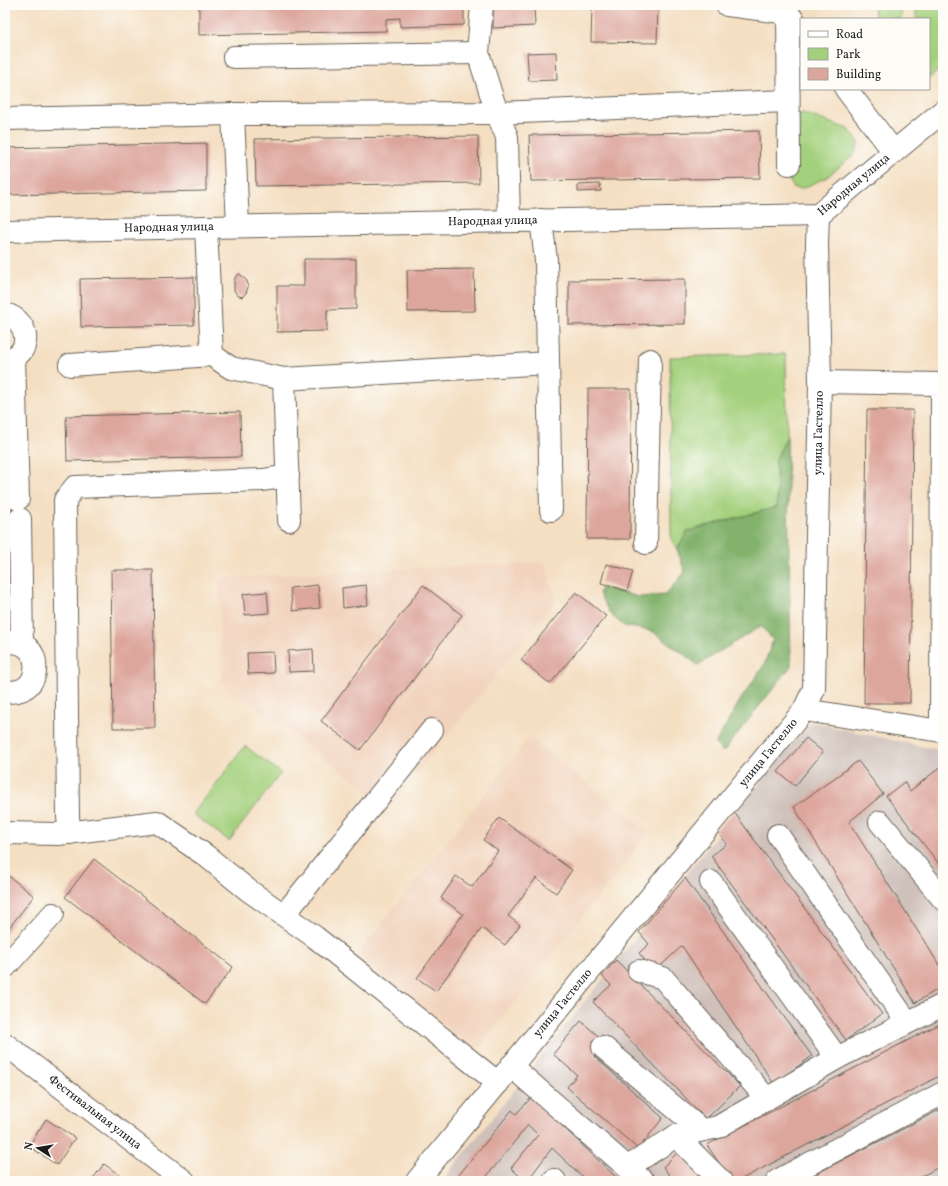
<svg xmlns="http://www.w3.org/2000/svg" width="948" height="1186" font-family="Vollkorn,serif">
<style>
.built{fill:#f2d4be}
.industrial{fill:#cfc0ba}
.green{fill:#a3d07c;stroke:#60764c}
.forest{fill:#82b26c;stroke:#4f6744}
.building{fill:#dda69c}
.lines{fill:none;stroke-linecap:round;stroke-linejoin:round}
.minor-casing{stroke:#686056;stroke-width:24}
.minor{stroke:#fff;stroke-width:22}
.labels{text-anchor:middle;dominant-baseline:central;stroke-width:3;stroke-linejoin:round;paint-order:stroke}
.street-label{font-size:12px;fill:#1c1c1c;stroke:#fdfcf7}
</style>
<rect width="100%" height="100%" fill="#fdfcf7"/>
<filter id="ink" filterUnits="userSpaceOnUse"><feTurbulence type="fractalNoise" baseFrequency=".025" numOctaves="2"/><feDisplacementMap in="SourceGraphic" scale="8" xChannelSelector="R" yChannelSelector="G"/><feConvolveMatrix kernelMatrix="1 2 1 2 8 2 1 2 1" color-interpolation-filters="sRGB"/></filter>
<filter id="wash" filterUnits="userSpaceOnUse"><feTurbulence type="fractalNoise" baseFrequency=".012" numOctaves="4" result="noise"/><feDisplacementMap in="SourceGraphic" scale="16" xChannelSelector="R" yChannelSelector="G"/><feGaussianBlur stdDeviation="0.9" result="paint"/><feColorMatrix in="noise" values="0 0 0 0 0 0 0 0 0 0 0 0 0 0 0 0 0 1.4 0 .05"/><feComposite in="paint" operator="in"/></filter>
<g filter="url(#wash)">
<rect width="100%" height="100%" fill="#f4dfc2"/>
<path class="built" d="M545,562L556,600L390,807L221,681L219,578Z
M530,737L649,833L476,1051L356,956Z"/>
<path class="industrial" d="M811,722L943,751V1181H442L723,828Z"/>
<path class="green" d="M874,5H902L901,19H875Z
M916,5H943V66L929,79V19H916Z
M803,113L848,129L859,142L855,154L827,177L801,189L794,188L789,180L793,117Z
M786,354L787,436L776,459L777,507L688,531L677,549L671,539L670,357Z
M245,746L281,773L229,841L193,814Z"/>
<path class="forest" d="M787,436L791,666L723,752L715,744L741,699L764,665L773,640L761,626L698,665L652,631L624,626L610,614L599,593L601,587L639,597L665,595L685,572L677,549L688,531L777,507L776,459Z"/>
<g id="blocks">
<path class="building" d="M199,5H464V25L400,27V18L386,19V31L199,35Z
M493,5H534L535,26L493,28Z
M592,5H658L657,43L591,42Z
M556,52L557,80L529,81L527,53Z
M759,131L760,178L531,181L529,135Z
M478,136L479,183L256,186L255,139Z
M206,143V191L5,195V148Z
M600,184L601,191L578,192V185Z
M304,259H356V309L327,310V331L277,332V286H304Z
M474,269L475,311L408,312L407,270Z
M240,274L247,281L248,287L246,293L242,297L237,295L234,290V281L236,276Z
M194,277V325L81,327L80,279Z
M685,279V324L569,325V280Z
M588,389H631L630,539H587Z
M867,410H913L910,703H864Z
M240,412L241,457L67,461L66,416Z
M606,564L633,571L627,591L601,583Z
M111,570H153L155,728H113Z
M318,585L320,608L293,611L290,588Z
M366,585L368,605L343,608L342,588Z
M423,585L462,615L360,750L321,721Z
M267,592L269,613L245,615L243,594Z
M576,592L606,616L550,684L521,660Z
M313,649L314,671L289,672L288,651Z
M273,652L274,673L248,674L247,653Z
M806,738L823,752L795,786L778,772Z
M858,761L883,794L849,822L943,971V986L915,1003L794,807Z
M943,765V869L886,796L904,782L910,791Z
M734,812L882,1014L846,1040L711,856L727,844L716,830Z
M499,818L572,870L556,893L536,878L508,916L520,925L505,945L482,928L436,991L417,978L463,914L441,898L456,876L472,887L498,851L483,840Z
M94,859L233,967L205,1004L65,897Z
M5,873L34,896L5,933Z
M685,878L812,1056L774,1084L682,946L654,972L639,953L649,944L639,932Z
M616,960L740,1086L706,1119L593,1002L611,985L602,976Z
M581,1021L604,1041L594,1056L663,1118L638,1149L567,1087L577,1075L553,1054Z
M943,1022V1074L738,1181H731L707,1145Z
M532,1097L620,1181H587L552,1148L527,1181H525L511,1168L538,1135L528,1125L483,1181H454L512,1110L516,1114Z
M943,1108V1165L912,1181H802Z
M46,1119L75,1138L57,1165L29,1146Z
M679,1151L706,1181H674L663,1167Z
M104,1164L128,1181H91Z"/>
</g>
</g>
<g filter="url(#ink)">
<use href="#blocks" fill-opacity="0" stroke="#686056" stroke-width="1"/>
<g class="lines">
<g class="minor-casing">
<g id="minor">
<path d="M727,5L788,13L797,25"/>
<path d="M788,5L789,164"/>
<path d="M234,57L478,53"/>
<path d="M846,89L894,152"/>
<path d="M5,119L233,114"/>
<path d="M541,220L546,260L551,510"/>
<path d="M509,221L507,137L497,113L788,101"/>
<path d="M238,226L233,114L497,113L478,53L482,5"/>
<path d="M206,227L212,355L231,368L284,379L289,520"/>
<path id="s1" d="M5,231L818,215L943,111"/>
<path d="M5,314C32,321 32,357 5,360"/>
<path d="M14,357L18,499"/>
<path d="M70,365L212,355"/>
<path d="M284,379L548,363"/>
<path d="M20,519L22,644"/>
<path d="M646,543L650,360"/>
<path d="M5,643C45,634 46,699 5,691"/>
<path d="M804,710L941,731L942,384L820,382"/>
<path d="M880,822L943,899"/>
<path d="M5,833L58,834L157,822L205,855L248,890L315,937L498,1083"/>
<path d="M70,833L68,817L65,500L75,487L263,480L288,476"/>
<path d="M778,835L907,1022"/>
<path d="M711,882L837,1058"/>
<path d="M284,915L432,730"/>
<path d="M5,967L53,914"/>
<path d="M639,971L663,978L766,1098"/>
<path id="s2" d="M5,1044L184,1181"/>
<path d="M603,1047L700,1129"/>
<path d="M511,1066L643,1181"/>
<path d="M676,1136L721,1181"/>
<path d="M628,1167L676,1136L718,1127L837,1058L943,1005"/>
<path d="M554,1180L555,1181"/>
<path id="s3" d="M417,1181L804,710L814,689L820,382L817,244L818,215"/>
<path d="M777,1181L943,1093"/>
</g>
</g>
<use href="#minor" class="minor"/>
</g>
</g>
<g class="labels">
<g class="street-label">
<text stroke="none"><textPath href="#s1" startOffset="860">Народная улица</textPath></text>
<text stroke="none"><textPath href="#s1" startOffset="488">Народная улица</textPath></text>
<text stroke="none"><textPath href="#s1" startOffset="164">Народная улица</textPath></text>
<text stroke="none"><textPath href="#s3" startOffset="889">улица Гастелло</textPath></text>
<text stroke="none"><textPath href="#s3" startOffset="554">улица Гастелло</textPath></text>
<text stroke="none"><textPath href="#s3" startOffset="230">улица Гастелло</textPath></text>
<text stroke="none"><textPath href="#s2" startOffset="113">Фестивальная улица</textPath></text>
</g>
</g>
<rect width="948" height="1186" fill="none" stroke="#fdfcf7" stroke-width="20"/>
<rect x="800" y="18" width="130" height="72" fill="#fdfcf7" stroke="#a3a29f"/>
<rect x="808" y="31" width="20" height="6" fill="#ffffff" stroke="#a3a29f"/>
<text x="836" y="38" font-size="12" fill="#1c1c1c">Road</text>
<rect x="808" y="48" width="20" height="12" fill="#a3d07c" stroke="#a3a29f"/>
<text x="836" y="58" font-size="12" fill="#1c1c1c">Park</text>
<rect x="808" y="68" width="20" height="12" fill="#dda69c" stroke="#a3a29f"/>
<text x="836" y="78" font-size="12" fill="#1c1c1c">Building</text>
<g transform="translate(38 1148) rotate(282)" stroke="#fdfcf7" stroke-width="3" paint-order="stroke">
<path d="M0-3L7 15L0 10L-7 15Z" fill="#1c1c1c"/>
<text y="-6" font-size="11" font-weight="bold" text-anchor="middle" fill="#1c1c1c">N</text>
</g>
</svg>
